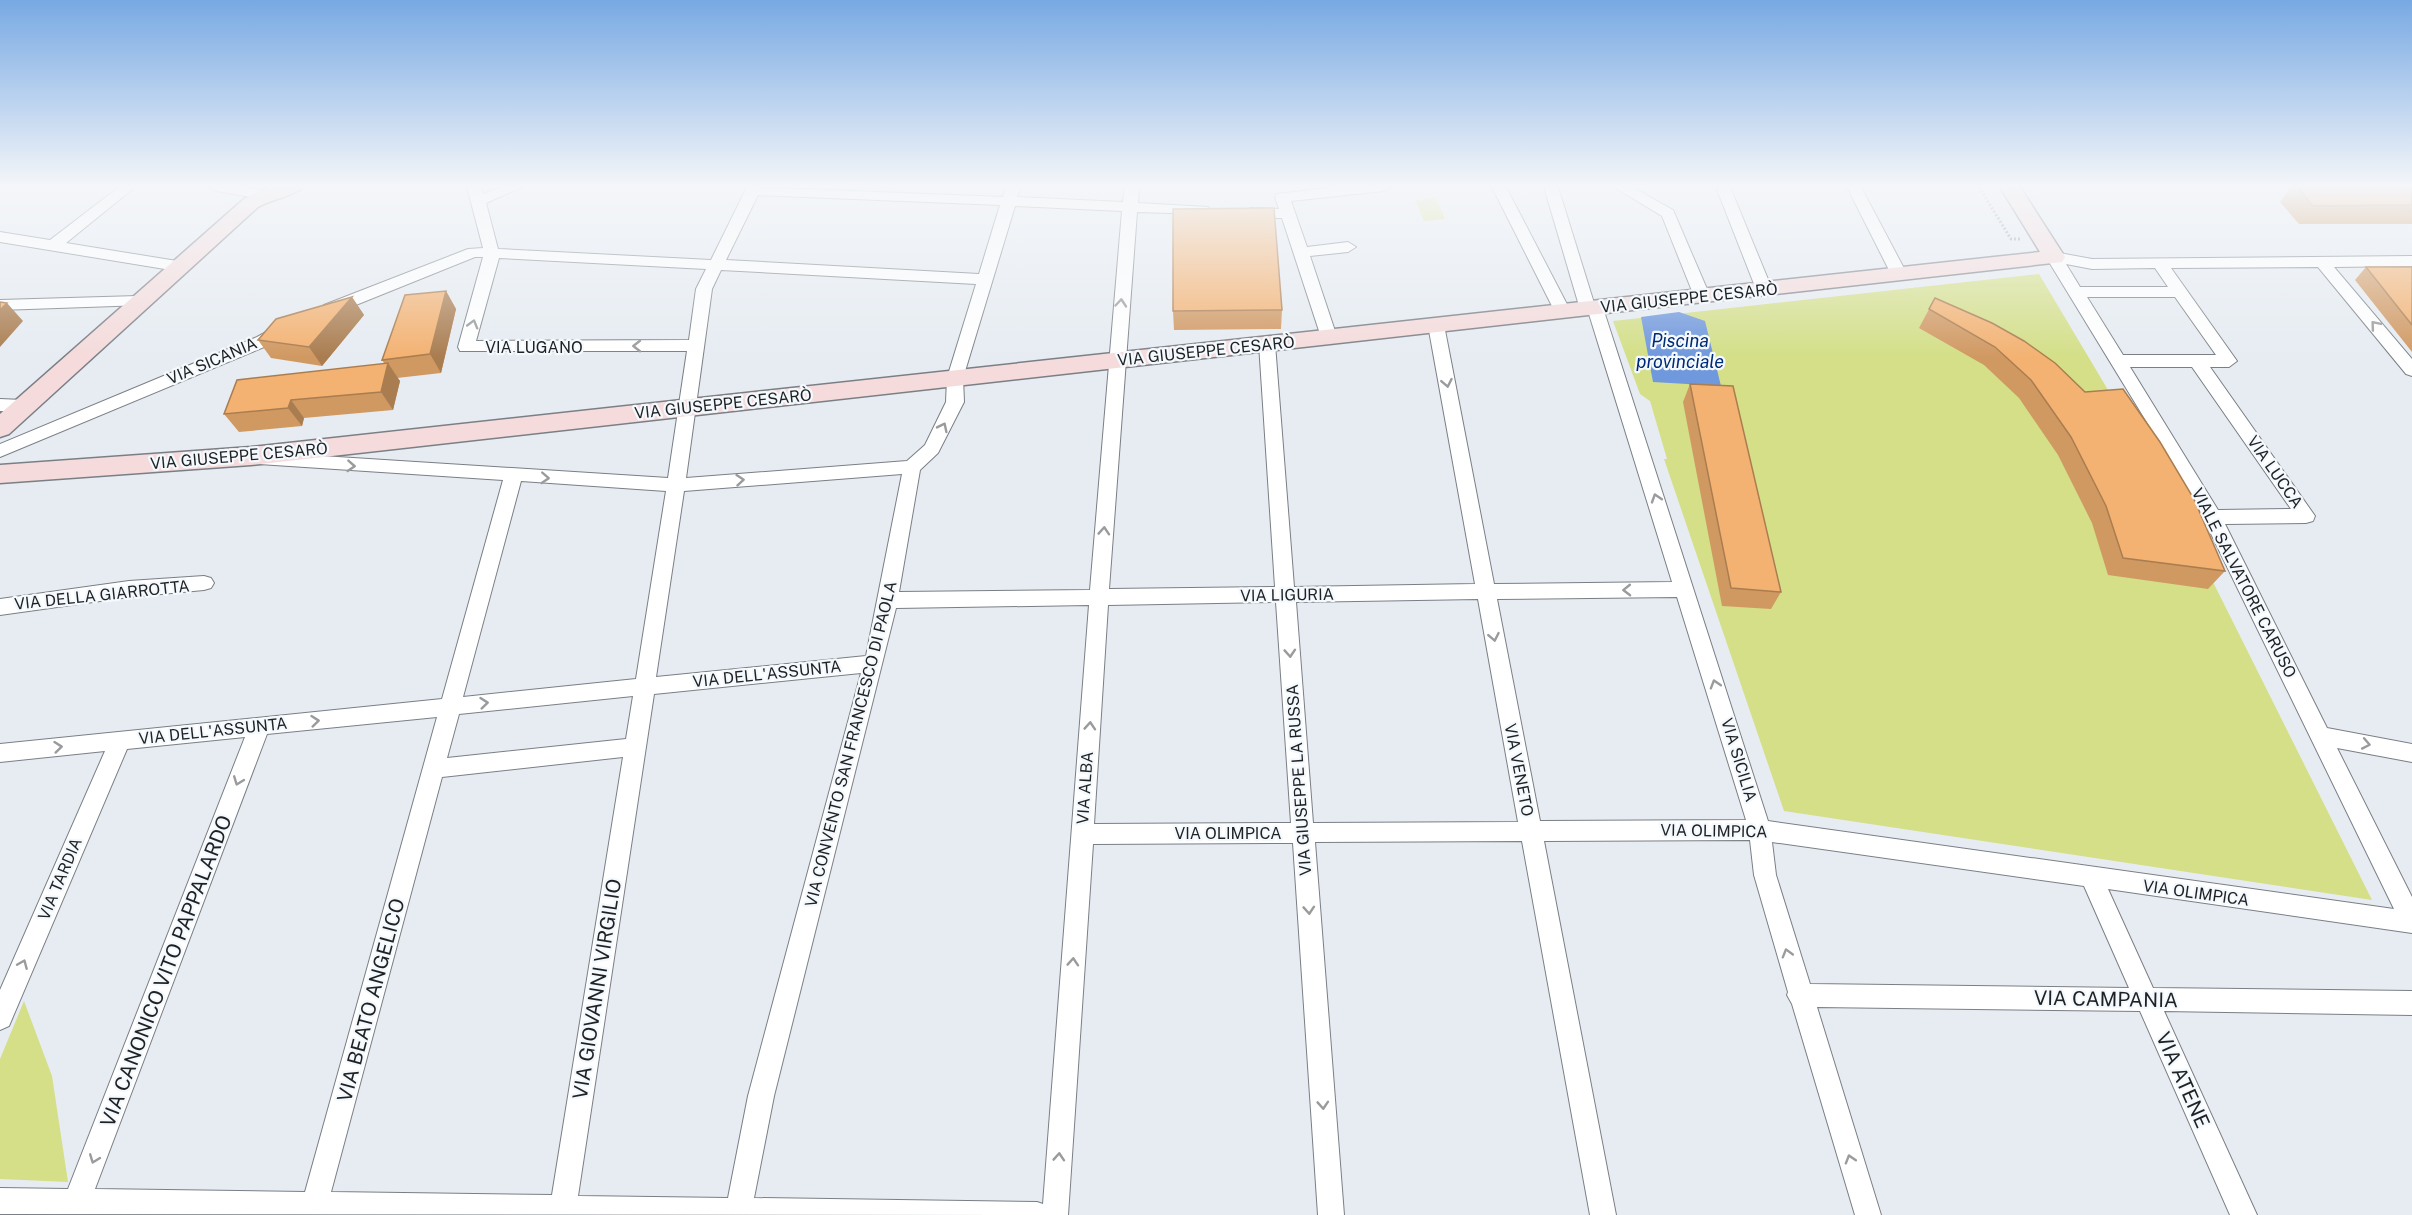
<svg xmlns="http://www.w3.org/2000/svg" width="2412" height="1215" font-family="'Public Sans',sans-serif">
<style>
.green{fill:#d4df88}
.water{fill:#7098dc}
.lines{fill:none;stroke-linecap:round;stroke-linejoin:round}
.street-casing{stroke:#7a7f85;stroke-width:2}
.secondary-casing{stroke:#7a7f85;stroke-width:3}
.path{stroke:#999da2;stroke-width:3;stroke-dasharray:2 2;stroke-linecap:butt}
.street{fill:#fff;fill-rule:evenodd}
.secondary{fill:#f5dbdb;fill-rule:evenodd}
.wall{fill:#d19962}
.shaded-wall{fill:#aa7d50}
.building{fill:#f3b272;stroke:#aa7d50;stroke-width:1.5}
.oneway{stroke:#9a9b9c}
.labels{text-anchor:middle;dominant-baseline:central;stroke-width:4.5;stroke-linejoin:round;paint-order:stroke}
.street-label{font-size:16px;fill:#1f2123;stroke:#f4f9fe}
.water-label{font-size:18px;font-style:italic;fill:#002977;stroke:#f4f9fe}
.near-street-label{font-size:20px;fill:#1f2123;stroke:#f4f9fe}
</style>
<rect width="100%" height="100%" fill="#e6ecf2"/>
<path class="green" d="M1436,198L1445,219L1424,221L1415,200Z
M2039,274L2164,484L2372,900L1784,811L1664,459H1667L1650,401L1640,394L1613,321Z
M24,1001L52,1076L68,1182L0,1179V1059Z"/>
<path class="water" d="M1679,312L1705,321L1721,386L1653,382L1641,317Z"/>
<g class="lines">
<g class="street-casing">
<path id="street" d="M119,187H135L66,243L177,261L183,263L185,266L183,269L177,271L0,242V232L50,240Z
M209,187H243L269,192L271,195L264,199L216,191Z
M467,187H481L483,194L501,187H522L486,203L498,249L711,260L747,187L1003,197L1006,187H1020L1017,197L1123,202L1125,187H1139L1138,203L1208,207L1210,210L1203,214L1137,212L1109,589L1275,587L1259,344L1267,339L1275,344L1294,587L1475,584L1428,325L1436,320L1444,325L1494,584L1672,582L1589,314L1580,309L1544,187H1558L1594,303L1603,308L1768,821L2394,909L2195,501L2046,257L2054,252L2092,259L2412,256V266L2334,267L2412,359V376L2406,374L2318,267L2171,268L2237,361L2229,367H2210L2315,516L2313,521L2306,523L2225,524L2327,728L2412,744V762L2337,748L2412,897V933L2108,889L2153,988L2412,991V1015L2164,1011L2257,1215H2230L2140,1011L1817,1007L1881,1215H1855L1792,1004L1787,995L1788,992L1754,875L1750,840L1544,841L1616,1215H1590L1522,841L1315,842L1344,1215H1318L1293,843L1093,844L1068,1215L0,1214V1188L68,1189L245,737L127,749L9,1026L0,1030V990L105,751L0,762V744L442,699L503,480L259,464L253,463L250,458L253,453L259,452L668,478L687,351H460L458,347L483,257H475L336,313H324L322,309L324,305L468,249L483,248ZM758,195L1000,205L979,274L726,260ZM1015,206L1122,211L1090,590L899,592L920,470L938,453L964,402L963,378ZM499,258L706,269L696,289L689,340L476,341ZM2066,264L2092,269L2155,268L2168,287H2080ZM721,270L976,284L947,378L946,402L925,445L907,461L686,478L712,289ZM2087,297H2175L2216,355H2123ZM2130,367H2192L2291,509L2218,510ZM902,474L866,656L656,677L684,491ZM521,481L666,491L636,679L463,697ZM1677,597L1746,820L1540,821L1497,599ZM1478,599L1518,822L1313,823L1296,602ZM1276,602L1291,823L1094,824L1108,605ZM1089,605L1043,1204L1037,1202L754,1198L774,1096L896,608ZM861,673L748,1096L728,1198L578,1196L654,694ZM633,696L626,739L447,758L459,714ZM437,717L305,1192L95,1189L267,734ZM623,757L552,1195L331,1192L442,777ZM1772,842L2084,886L2129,988L1810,984L1776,875Z
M1337,187H1390L1383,191L1291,201L1307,247L1348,242L1356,247L1348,252L1310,256L1337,337L1329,342L1321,337L1282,218H1250L1243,213L1250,208L1279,209L1275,197L1277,194Z
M1492,187H1506L1571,312L1569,316H1557L1555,312Z
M1614,187H1632L1673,210L1710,296L1708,300L1702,301L1694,296L1662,216Z
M1716,187H1730L1772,289L1770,293H1758L1756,289Z
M1847,187H1861L1907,274L1905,278H1893L1891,274Z
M138,296L144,297L146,301L144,305L0,310V300Z
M281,324L289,329L269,345L0,457V444L257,337Z
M0,399L23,400L32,406L23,412L0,411Z
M204,576L211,578L214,583L211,588L204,590L129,597L0,615V599L129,581Z"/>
</g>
<g class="secondary-casing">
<path id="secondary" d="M269,187H302C296,195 270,200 258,207L9,434L0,437V414L244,199Z
M2000,187H2020L2065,257L2062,262L251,465L0,483V465L251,447L2040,252Z"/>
</g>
<path class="path" d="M1979,187L2011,239H2021"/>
<use href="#street" class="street"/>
<use href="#secondary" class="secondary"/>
</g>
<path class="wall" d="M2291,187H2412V224H2299L2280,202Z
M2366,267H2412V352L2355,280Z
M446,291L456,309L441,373L397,378L400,381L393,410L304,418L302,426L239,432L224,414L384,363L382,360Z
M352,297L364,315L322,366L271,358L258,340Z
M1935,298L1992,323L2225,571L2208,589L2108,575L2092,523L2058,455L2019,398L1984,365L1919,328Z
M1282,310L1281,329L1174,330L1173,311Z
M1690,384L1781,592L1771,609L1722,606L1683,402Z"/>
<path class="shaded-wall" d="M446,291L456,309L441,373L430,354Z
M352,297L364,315L322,366L309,347Z
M7,303L23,321L0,347V310Z
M388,363L400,381L393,410L381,392Z
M291,400L304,418L302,426L288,408Z"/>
<path class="building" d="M2297,187H2412V205L2313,206Z
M1274,208L1282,310L1173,311V209Z
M2366,267H2412V325Z
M446,291L430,354L382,360L405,295Z
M352,297L309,347L258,340L276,319Z
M1935,298L1992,323L2024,341L2055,363L2085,392L2123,389L2160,442L2194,499L2225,571L2123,558L2106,506L2071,437L2031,380L1995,347L1929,309Z
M0,302L7,303L0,310Z
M388,363L381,392L291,400L288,408L224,414L237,380Z
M1690,384L1733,386L1781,592L1731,588Z"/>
<defs><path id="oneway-chevron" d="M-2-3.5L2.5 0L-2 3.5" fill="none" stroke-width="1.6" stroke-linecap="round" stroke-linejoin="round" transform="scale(1.5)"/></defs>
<g class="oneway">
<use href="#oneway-chevron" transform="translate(1121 303) rotate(-85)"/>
<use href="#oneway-chevron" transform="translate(473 324) rotate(-74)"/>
<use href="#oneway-chevron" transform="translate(2375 325) rotate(-130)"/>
<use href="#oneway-chevron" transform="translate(637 346) rotate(180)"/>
<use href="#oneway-chevron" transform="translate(1447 383) rotate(79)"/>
<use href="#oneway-chevron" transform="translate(943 427) rotate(-64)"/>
<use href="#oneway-chevron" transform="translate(351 466) rotate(4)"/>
<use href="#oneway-chevron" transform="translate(545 478) rotate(3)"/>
<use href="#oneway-chevron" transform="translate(740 480) rotate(-5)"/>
<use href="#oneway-chevron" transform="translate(1656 498) rotate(-108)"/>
<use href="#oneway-chevron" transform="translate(1104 531) rotate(-86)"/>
<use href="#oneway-chevron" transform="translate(1627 590) rotate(179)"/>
<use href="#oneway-chevron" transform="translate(1494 637) rotate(79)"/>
<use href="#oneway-chevron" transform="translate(1290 653) rotate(86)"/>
<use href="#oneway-chevron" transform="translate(1715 684) rotate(-107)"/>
<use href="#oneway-chevron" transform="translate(484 703) rotate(-6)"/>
<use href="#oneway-chevron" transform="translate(315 721) rotate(-6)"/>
<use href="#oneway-chevron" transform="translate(1090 726) rotate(-86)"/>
<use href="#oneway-chevron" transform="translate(2366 744) rotate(11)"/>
<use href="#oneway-chevron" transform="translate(58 747) rotate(-6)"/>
<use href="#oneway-chevron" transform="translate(238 781) rotate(111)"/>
<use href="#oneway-chevron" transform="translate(1309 910) rotate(86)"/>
<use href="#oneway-chevron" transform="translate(1787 953) rotate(-106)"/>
<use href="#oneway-chevron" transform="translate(1073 962) rotate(-86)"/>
<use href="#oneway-chevron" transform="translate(23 964) rotate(-67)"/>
<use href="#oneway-chevron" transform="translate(1323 1105) rotate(86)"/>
<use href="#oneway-chevron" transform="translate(1059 1157) rotate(-86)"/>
<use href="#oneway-chevron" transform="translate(94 1159) rotate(111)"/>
<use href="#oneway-chevron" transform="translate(1850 1159) rotate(-107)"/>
</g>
<linearGradient id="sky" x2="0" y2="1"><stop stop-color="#78a9e3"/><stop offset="0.52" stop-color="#f4f6f9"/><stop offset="1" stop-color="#f4f6f9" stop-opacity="0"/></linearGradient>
<rect width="2412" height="357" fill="url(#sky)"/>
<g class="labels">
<g class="street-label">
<text transform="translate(1689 298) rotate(-6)">VIA GIUSEPPE CESARÒ</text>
<text x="534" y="347">VIA LUGANO</text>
<text transform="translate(1206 351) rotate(-6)">VIA GIUSEPPE CESARÒ</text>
<text transform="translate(212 361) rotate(-23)">VIA SICANIA</text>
<text transform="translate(723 404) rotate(-6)">VIA GIUSEPPE CESARÒ</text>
<text transform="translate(239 456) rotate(-5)">VIA GIUSEPPE CESARÒ</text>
<text transform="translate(2275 472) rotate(55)">VIA LUCCA</text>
<text transform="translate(2244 583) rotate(63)">VIALE SALVATORE CARUSO</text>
<text transform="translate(102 595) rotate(-6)">VIA DELLA GIARROTTA</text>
<text transform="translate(1287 595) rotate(-1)">VIA LIGURIA</text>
<text transform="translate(767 674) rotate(-6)">VIA DELL'ASSUNTA</text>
<text transform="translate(213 731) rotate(-6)">VIA DELL'ASSUNTA</text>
<text transform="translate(851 744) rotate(-76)">VIA CONVENTO SAN FRANCESCO DI PAOLA</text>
<text transform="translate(1739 760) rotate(73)">VIA SICILIA</text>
<text transform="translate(1519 770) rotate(79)">VIA VENETO</text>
<text transform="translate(1299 780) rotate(-94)">VIA GIUSEPPE LA RUSSA</text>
<text transform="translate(1085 788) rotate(-86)">VIA ALBA</text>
<text transform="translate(1714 831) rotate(1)">VIA OLIMPICA</text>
<text x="1228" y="833">VIA OLIMPICA</text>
<text transform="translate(60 879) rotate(-67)">VIA TARDIA</text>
<text transform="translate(2196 893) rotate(8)">VIA OLIMPICA</text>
</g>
<g class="water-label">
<text x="1680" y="340">Piscina<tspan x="1680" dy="21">provinciale</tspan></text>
</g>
<g class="near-street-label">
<text transform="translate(166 971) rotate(-69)">VIA CANONICO VITO PAPPALARDO</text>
<text transform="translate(597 989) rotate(-81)">VIA GIOVANNI VIRGILIO</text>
<text transform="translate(2106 999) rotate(1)">VIA CAMPANIA</text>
<text transform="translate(371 1000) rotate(-75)">VIA BEATO ANGELICO</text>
<text transform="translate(2183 1080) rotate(66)">VIA ATENE</text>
</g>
</g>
</svg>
